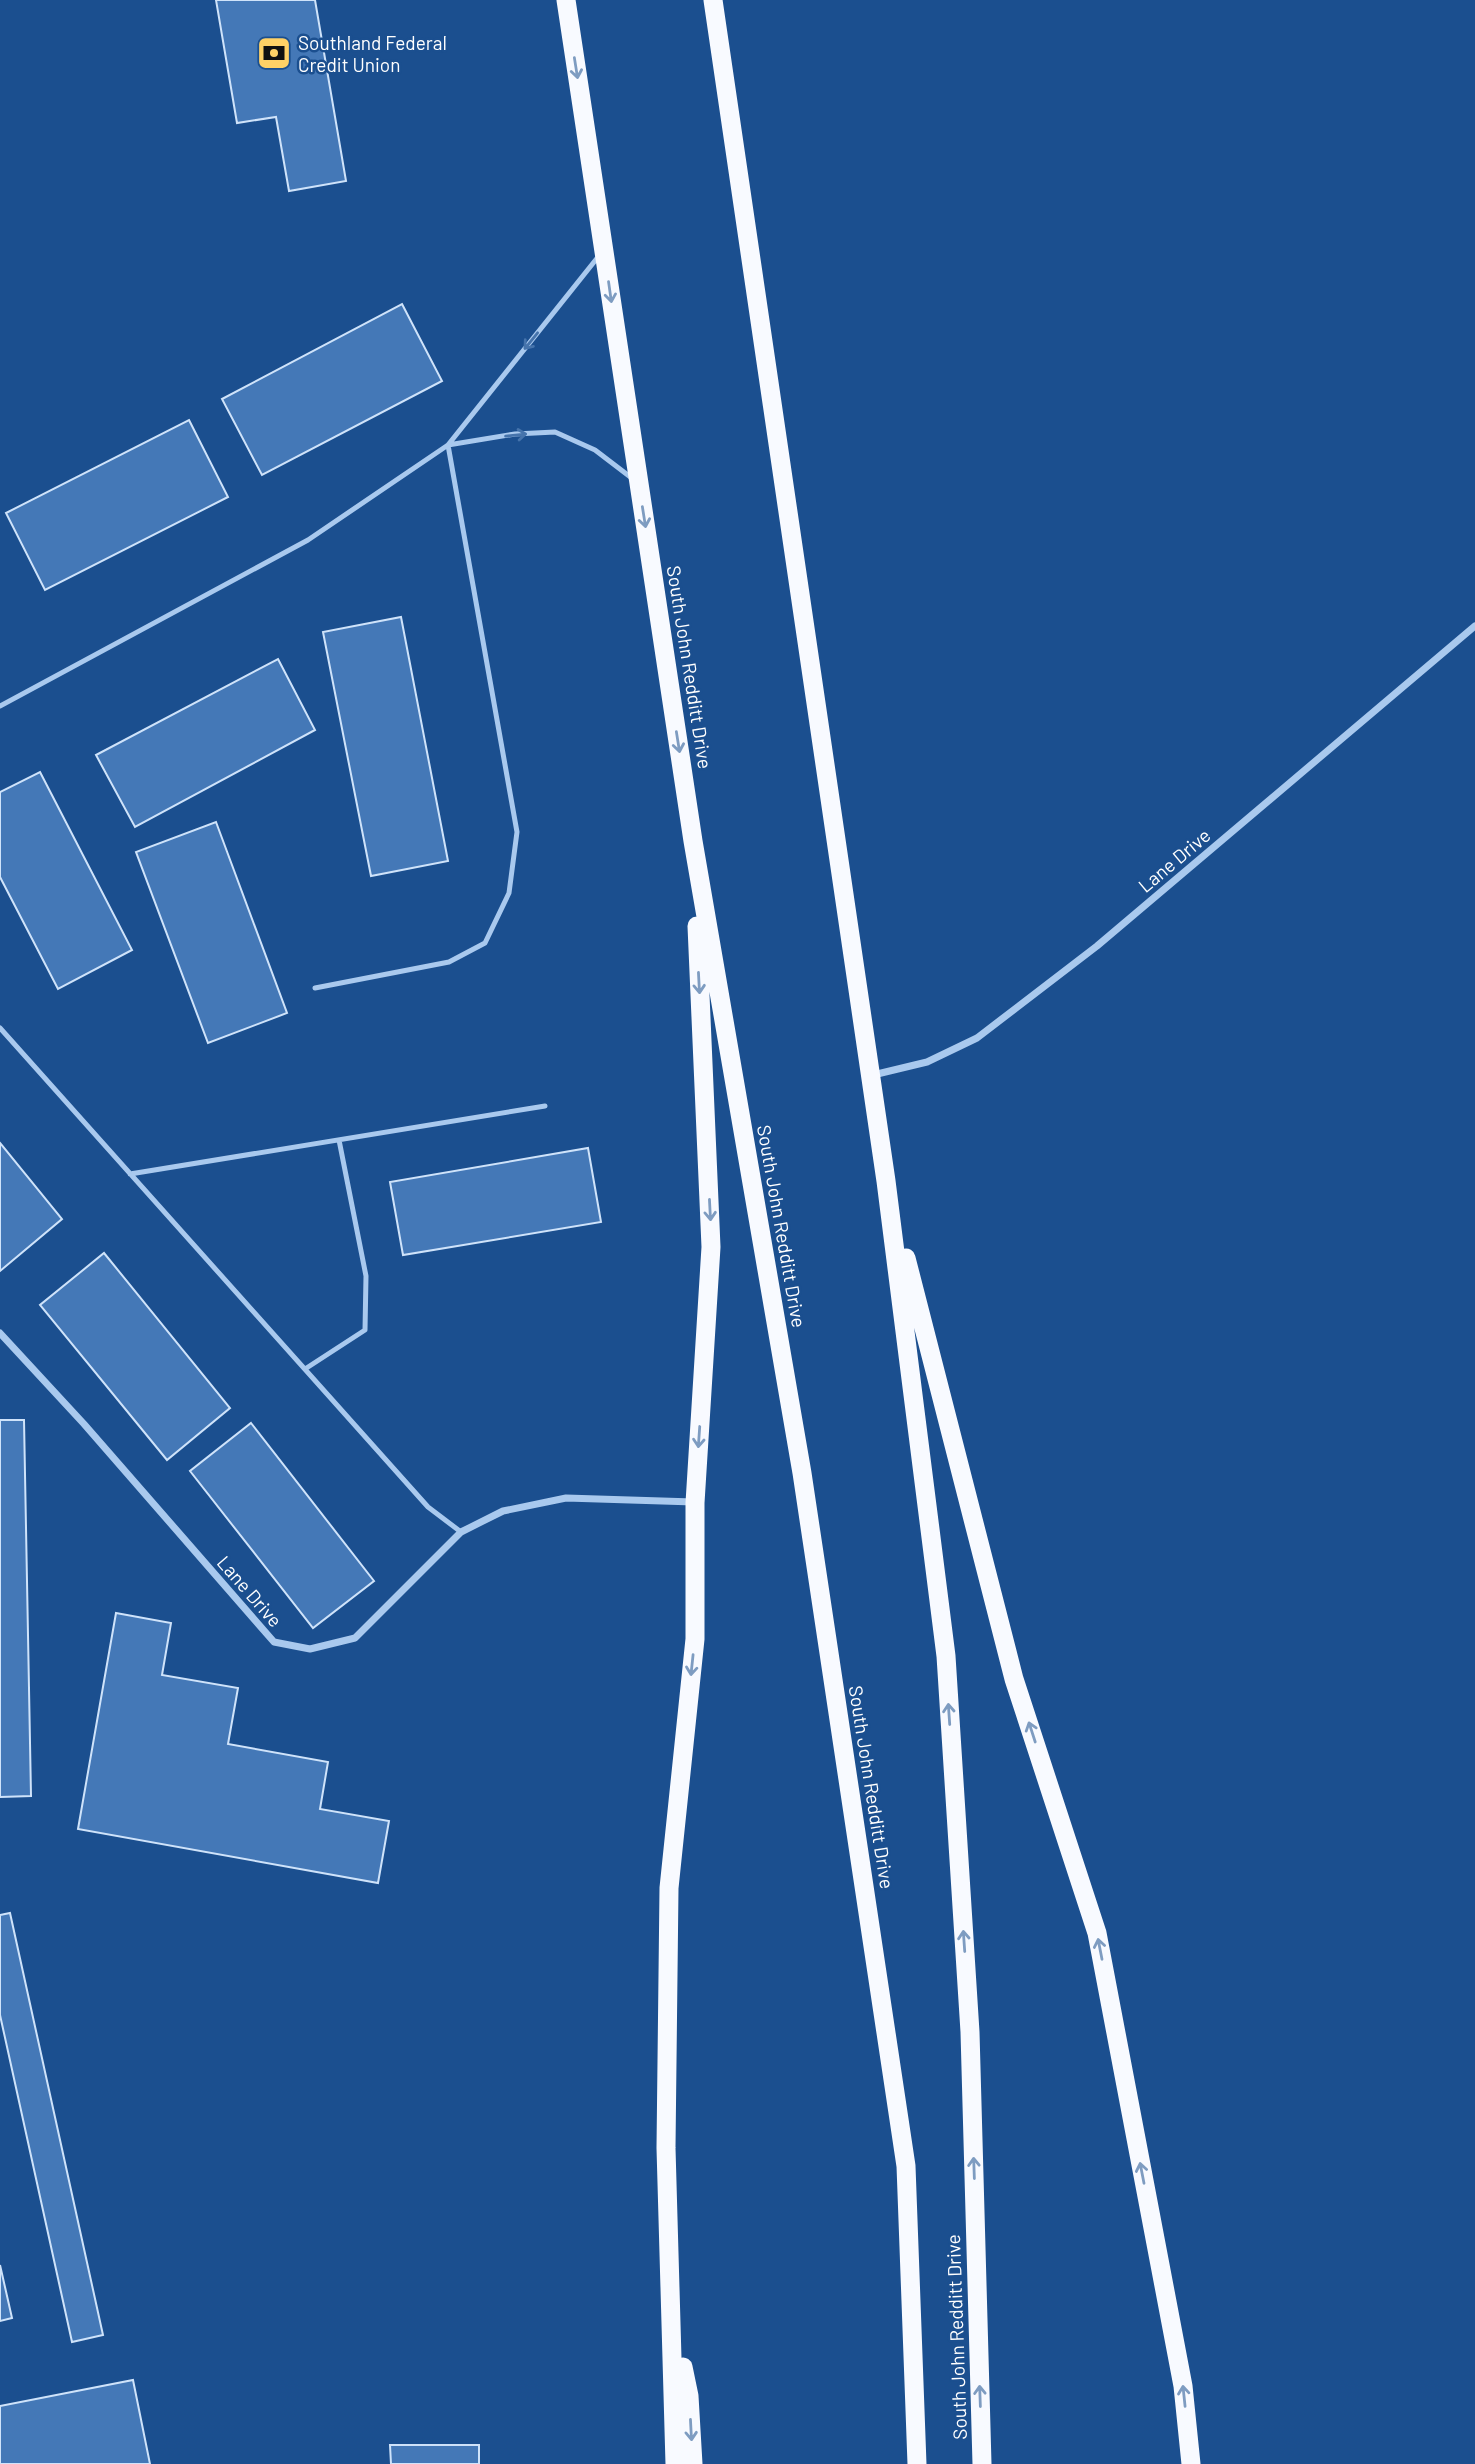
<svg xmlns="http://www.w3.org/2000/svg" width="1475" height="2464" font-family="Barlow,sans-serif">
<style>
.building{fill:#4478b7;stroke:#cfe3fa;stroke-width:2}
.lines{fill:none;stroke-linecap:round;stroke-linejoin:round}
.service{stroke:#a9c9ee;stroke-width:5}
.minor{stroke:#a9c9ee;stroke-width:7}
.trunk{stroke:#f8faff;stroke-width:19}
.oneway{stroke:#7e9cc1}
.oneway2{stroke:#4674ac}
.labels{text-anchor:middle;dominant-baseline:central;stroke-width:5;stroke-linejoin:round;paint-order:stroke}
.poi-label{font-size:19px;fill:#fff;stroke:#1b4f8f;text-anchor:start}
.street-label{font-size:19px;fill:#fff;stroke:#1b4f8f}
</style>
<rect width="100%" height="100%" fill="#1b4f8f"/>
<path class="building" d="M216,0H315L346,181L289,191L276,117L237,123Z
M402,304L442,381L262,475L222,399Z
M189,420L228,497L45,590L6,513Z
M401,617L448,861L371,876L323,632Z
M278,659L315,730L135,827L96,755Z
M40,772L132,950L58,989L0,877V792Z
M216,822L287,1013L208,1043L136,852Z
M0,1143L62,1219L0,1271Z
M588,1148L601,1222L403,1255L390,1182Z
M104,1253L230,1408L167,1460L40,1305Z
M0,1420H24L31,1796L0,1797Z
M251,1423L374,1581L313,1628L190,1471Z
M116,1613L171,1623L162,1675L238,1688L228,1744L328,1762L320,1809L389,1821L378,1883L78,1829Z
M10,1913L103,2335L72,2342L0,2015V1915Z
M0,2265L12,2318L0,2321Z
M133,2380L150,2464H0V2406Z
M390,2445H479V2464H391Z"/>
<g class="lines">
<path class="service" d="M448,445L515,434L555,432L595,450L633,479
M0,706L308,540L448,445L598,257
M315,988L449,962L485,943L509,893L517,832L448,445
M0,1028L428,1507L461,1532
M130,1174L545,1106
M305,1369L365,1330L366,1276L339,1140"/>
<path class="minor" d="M873,1075L927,1062L977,1038L1097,946L1475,626
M0,1333L84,1424L274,1642L310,1649L355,1638L461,1532L503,1511L566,1498L694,1502"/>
<path class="trunk" d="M566,0L693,841L802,1473L906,2166L917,2464
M713,0L886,1181L946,1656L970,2032L982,2464
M906,1258L1014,1679L1097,1933L1183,2386L1191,2464
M683,2367L689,2396L693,2464
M675,2464L666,2148L669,1888L695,1639V1503L711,1247L697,926"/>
</g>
<defs><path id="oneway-shaft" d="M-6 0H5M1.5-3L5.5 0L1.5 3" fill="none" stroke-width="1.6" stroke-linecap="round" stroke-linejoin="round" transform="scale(1.75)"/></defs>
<g class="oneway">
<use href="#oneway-shaft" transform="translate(576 68) rotate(81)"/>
<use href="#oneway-shaft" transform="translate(610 292) rotate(82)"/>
<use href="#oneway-shaft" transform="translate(644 517) rotate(81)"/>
<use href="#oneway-shaft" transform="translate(678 742) rotate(81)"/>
<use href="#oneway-shaft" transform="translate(699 983) rotate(87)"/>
<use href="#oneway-shaft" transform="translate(710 1210) rotate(87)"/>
<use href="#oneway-shaft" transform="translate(699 1437) rotate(94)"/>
<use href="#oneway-shaft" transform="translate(692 1665) rotate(96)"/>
<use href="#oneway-shaft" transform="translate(949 1714) rotate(-94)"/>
<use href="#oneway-shaft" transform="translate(1032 1732) rotate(-108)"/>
<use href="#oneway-shaft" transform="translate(964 1941) rotate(-94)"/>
<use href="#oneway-shaft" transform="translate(1100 1949) rotate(-101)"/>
<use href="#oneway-shaft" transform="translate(974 2168) rotate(-92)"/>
<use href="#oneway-shaft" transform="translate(1142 2173) rotate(-101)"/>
<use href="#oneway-shaft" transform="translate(980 2396) rotate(-92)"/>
<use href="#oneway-shaft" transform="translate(1184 2396) rotate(-96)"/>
<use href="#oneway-shaft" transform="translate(691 2430) rotate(87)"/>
</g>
<g class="oneway2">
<use href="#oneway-shaft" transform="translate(531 341) rotate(129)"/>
<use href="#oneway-shaft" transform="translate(516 435) rotate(-6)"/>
</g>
<defs>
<g id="bank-square" transform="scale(1.75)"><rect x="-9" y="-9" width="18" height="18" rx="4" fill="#ffd166" stroke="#1b4f8f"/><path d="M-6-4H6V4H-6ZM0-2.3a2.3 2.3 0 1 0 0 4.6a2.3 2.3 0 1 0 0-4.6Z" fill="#111"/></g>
</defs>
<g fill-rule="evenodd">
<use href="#bank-square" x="274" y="53"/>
</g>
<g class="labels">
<g class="poi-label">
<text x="298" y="42">Southland Federal<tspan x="298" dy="22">Credit Union</tspan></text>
</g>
<g class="street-label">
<text transform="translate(690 667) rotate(81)">South John Redditt Drive</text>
<text transform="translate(1174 860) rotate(-40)">Lane Drive</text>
<text transform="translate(782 1226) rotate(80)">South John Redditt Drive</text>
<text transform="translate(250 1591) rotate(49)">Lane Drive</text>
<text transform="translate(872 1787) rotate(81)">South John Redditt Drive</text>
<text transform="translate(956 2337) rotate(-92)">South John Redditt Drive</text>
</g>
</g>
</svg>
